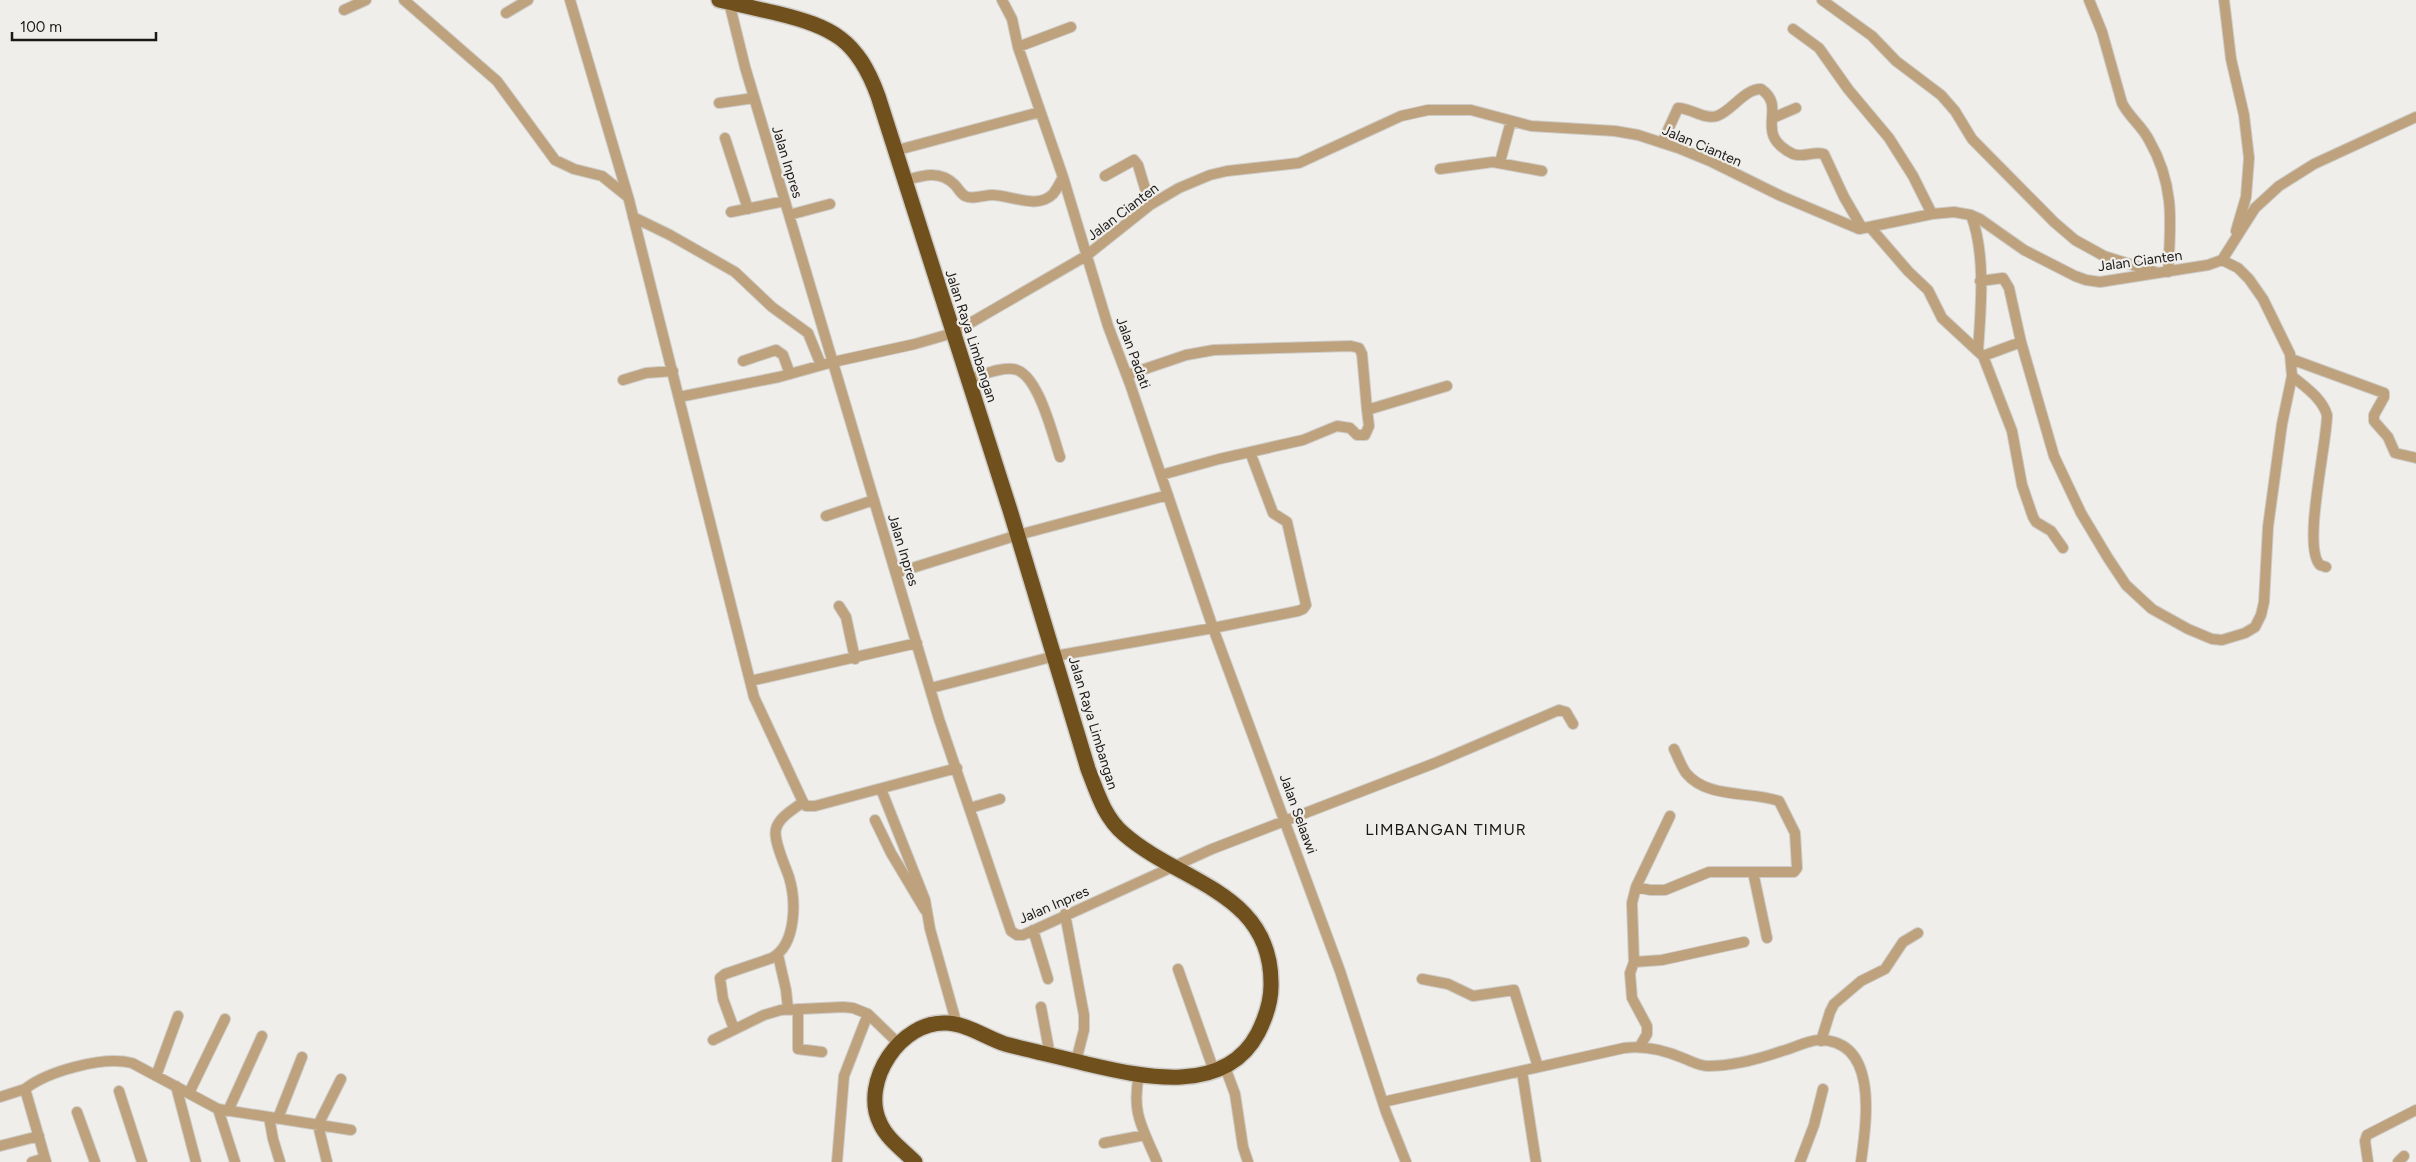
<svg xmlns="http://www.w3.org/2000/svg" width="2416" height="1162" font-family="Figtree,sans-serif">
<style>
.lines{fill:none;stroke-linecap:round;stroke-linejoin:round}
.minor-casing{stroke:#ceccc8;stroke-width:12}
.highway-casing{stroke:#ceccc8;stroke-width:18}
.minor{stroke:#bda27d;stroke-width:10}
.highway{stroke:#70501d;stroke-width:15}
.labels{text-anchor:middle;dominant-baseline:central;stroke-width:4.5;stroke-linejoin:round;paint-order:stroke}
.street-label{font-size:14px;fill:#1a1918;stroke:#f0eeea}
.quarter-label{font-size:16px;letter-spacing:1px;fill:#1a1918;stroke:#f0eeea}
</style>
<rect width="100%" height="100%" fill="#f0eeea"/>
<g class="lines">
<g class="minor-casing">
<path id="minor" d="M404,0L497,81L555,160L574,169L602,176L628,197
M570,0L629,200L754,697L803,802C794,809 779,817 776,829C773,840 785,865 789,877C796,900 797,944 772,958L725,974L720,978L723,999L734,1029
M1002,0L1012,19L1018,47L1063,177L1108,326L1130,384L1213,628L1298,611L1303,609L1306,605L1287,522L1273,513L1250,452
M1822,0L1872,36L1896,61L1941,95L1955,111L1972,139L2054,222L2075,240L2104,256L2155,272
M2089,0L2102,32L2122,103C2129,117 2142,126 2149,140C2175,185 2171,223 2168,272
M2224,0L2231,59L2244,115L2249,158L2246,197L2236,231
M729,2L745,67L939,719L1011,931L1017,935H1023L1212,849L1435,763L1559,710L1566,712L1573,724
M344,10L366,0
M506,13L528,0
M1793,29L1819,48L1848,89L1889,138L1913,176L1932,214
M1018,47L1071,27
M719,103L754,98
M1773,118L1796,108
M725,138L748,209
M1662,143L1678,108C1691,108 1704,120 1717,116C1732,111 1744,89 1761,89C1789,108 1751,133 1793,154C1803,158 1813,151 1824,154L1844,197L1862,228
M894,151L1040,112
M1500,162L1511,121
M1440,169L1493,162L1542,171
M1105,176L1134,160L1138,165L1150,205
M904,181C921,176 939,169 955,185C958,188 960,193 965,196C973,200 984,195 992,195C1011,195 1037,210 1053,194C1057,189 1060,183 1063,177
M731,212L785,201
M789,215L830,204
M1971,215C1986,254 1981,308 1978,350
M633,217L670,235L735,272L772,307L808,333L821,365
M1870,227L1908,271L1928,290L1942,318L1983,356L2012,431L2022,485L2033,517L2036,522L2051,531L2063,548
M1980,281L2003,278L2009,288L2021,342L2054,456L2081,513L2108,558L2126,585L2152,609L2188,629L2212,639L2222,640L2245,633L2255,627L2261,615L2264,602L2268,527L2282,424L2292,376L2290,354L2263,299L2249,279L2238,268L2222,260
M1983,356L2021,342
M2291,359L2384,393V397L2374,415V421L2388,437L2395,453L2416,458
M743,361L776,350L783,355L790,374
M1127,375L1186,355L1214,350L1351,346L1359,348L1362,354L1367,410L1447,386
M2292,376C2305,387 2322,398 2327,415C2327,444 2302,547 2320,565L2326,567
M968,379C981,376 999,367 1013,369C1038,371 1053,437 1060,457
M623,380L646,373L673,371
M679,397L779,377L833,362L915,344L953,333L1086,256L1150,205L1179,188L1210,175L1227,171L1299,163L1401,116L1428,110H1471L1531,126L1615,131L1638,135L1678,148L1712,162L1781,196L1859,229L1932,214L1954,212L1971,215L1980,219L2024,250L2075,276L2086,280L2100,282L2208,265L2222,260L2255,208L2279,186L2314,164L2416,117
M1161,475L1219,459L1303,440L1337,426L1350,428L1357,435H1365L1369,426L1367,410
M826,516L874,500
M896,573L1018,535L1168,495
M839,606L846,617L855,659
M750,681L917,643
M931,688L1055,656L1213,628L1340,971L1386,1112L1406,1162
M881,789L925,900L930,929L957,1025
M803,802L806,806H815L957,768
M970,808L1000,799
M875,820L891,853L925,910
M1753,872L1767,938
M1636,887L1670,816
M1065,914L1084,1015V1030L1076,1061
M1033,930L1048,979
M778,955L786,990L788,1009
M1634,962L1632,903L1636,887L1650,890H1665L1709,872H1794L1797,868L1795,833L1779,801C1750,791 1707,799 1686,773C1681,766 1678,757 1674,749
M1178,969L1214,1071
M1422,979L1448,984L1473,996L1514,990L1538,1067
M1041,1007L1050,1055
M798,1009V1049L822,1052
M713,1040L764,1015L781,1010L843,1007L853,1008L868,1014L899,1044
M1821,1041L1830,1012L1834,1004L1861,981L1885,969L1903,942L1918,933
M1640,1046L1647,1034V1026L1632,998L1630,973L1634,962L1662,960L1744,942
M1225,1067L1235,1094L1243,1147L1248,1162
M1522,1071L1536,1162
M1139,1075C1131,1114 1143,1128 1157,1162
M156,1076L178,1016
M176,1086L196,1162
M25,1089C48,1071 103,1056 132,1063L218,1109L351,1130
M119,1091L142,1162
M189,1093L225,1019
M0,1097L25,1089L46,1162
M1383,1102L1624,1048C1644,1045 1664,1050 1683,1058C1691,1061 1699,1066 1708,1066C1732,1066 1759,1059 1782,1051C1794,1048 1806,1041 1818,1040C1880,1039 1866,1124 1861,1162
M218,1109L235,1162
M228,1111L262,1036
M77,1112L95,1162
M269,1117L273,1139L280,1162
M278,1118L302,1057
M1104,1143L1145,1135
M0,1146L39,1136
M32,1162L45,1158
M327,1162L318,1125L341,1079
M837,1162L844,1076L868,1014
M1800,1162L1814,1125L1823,1089
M2368,1162L2365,1141L2367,1135L2416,1110
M2398,1162L2404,1156"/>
</g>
<g class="highway-casing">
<path id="highway" d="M719,0C738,4 757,9 776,13C833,27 857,39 878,96L1010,510L1088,769C1097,792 1104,817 1124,834C1180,883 1273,892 1271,986C1271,1002 1265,1019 1258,1033C1225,1096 1143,1077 1087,1064C1060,1057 1032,1051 1005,1044C987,1038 967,1024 947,1023C901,1020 860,1082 880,1123C887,1139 903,1150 915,1162"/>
</g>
<use href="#minor" class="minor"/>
<use href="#highway" class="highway"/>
</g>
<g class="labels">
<g class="street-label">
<text transform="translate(1702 146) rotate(23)">Jalan Cianten</text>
<text transform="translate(787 162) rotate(73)">Jalan Inpres</text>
<text transform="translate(1123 212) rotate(-37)">Jalan Cianten</text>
<text transform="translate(2140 261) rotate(-8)">Jalan Cianten</text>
<text transform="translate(971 336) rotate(72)">Jalan Raya Limbangan</text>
<text transform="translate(1133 353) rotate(70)">Jalan Padati</text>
<text transform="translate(903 550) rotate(73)">Jalan Inpres</text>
<text transform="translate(1093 723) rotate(73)">Jalan Raya Limbangan</text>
<text transform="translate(1298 814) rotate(70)">Jalan Selaawi</text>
<text transform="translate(1054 905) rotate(-23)">Jalan Inpres</text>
</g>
<g class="quarter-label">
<text x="1446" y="829">LIMBANGAN TIMUR</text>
</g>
</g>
<path d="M12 32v8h144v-8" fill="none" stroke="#1a1918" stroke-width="2.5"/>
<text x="20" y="32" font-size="15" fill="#1a1918" stroke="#f0eeea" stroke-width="4" paint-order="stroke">100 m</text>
</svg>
